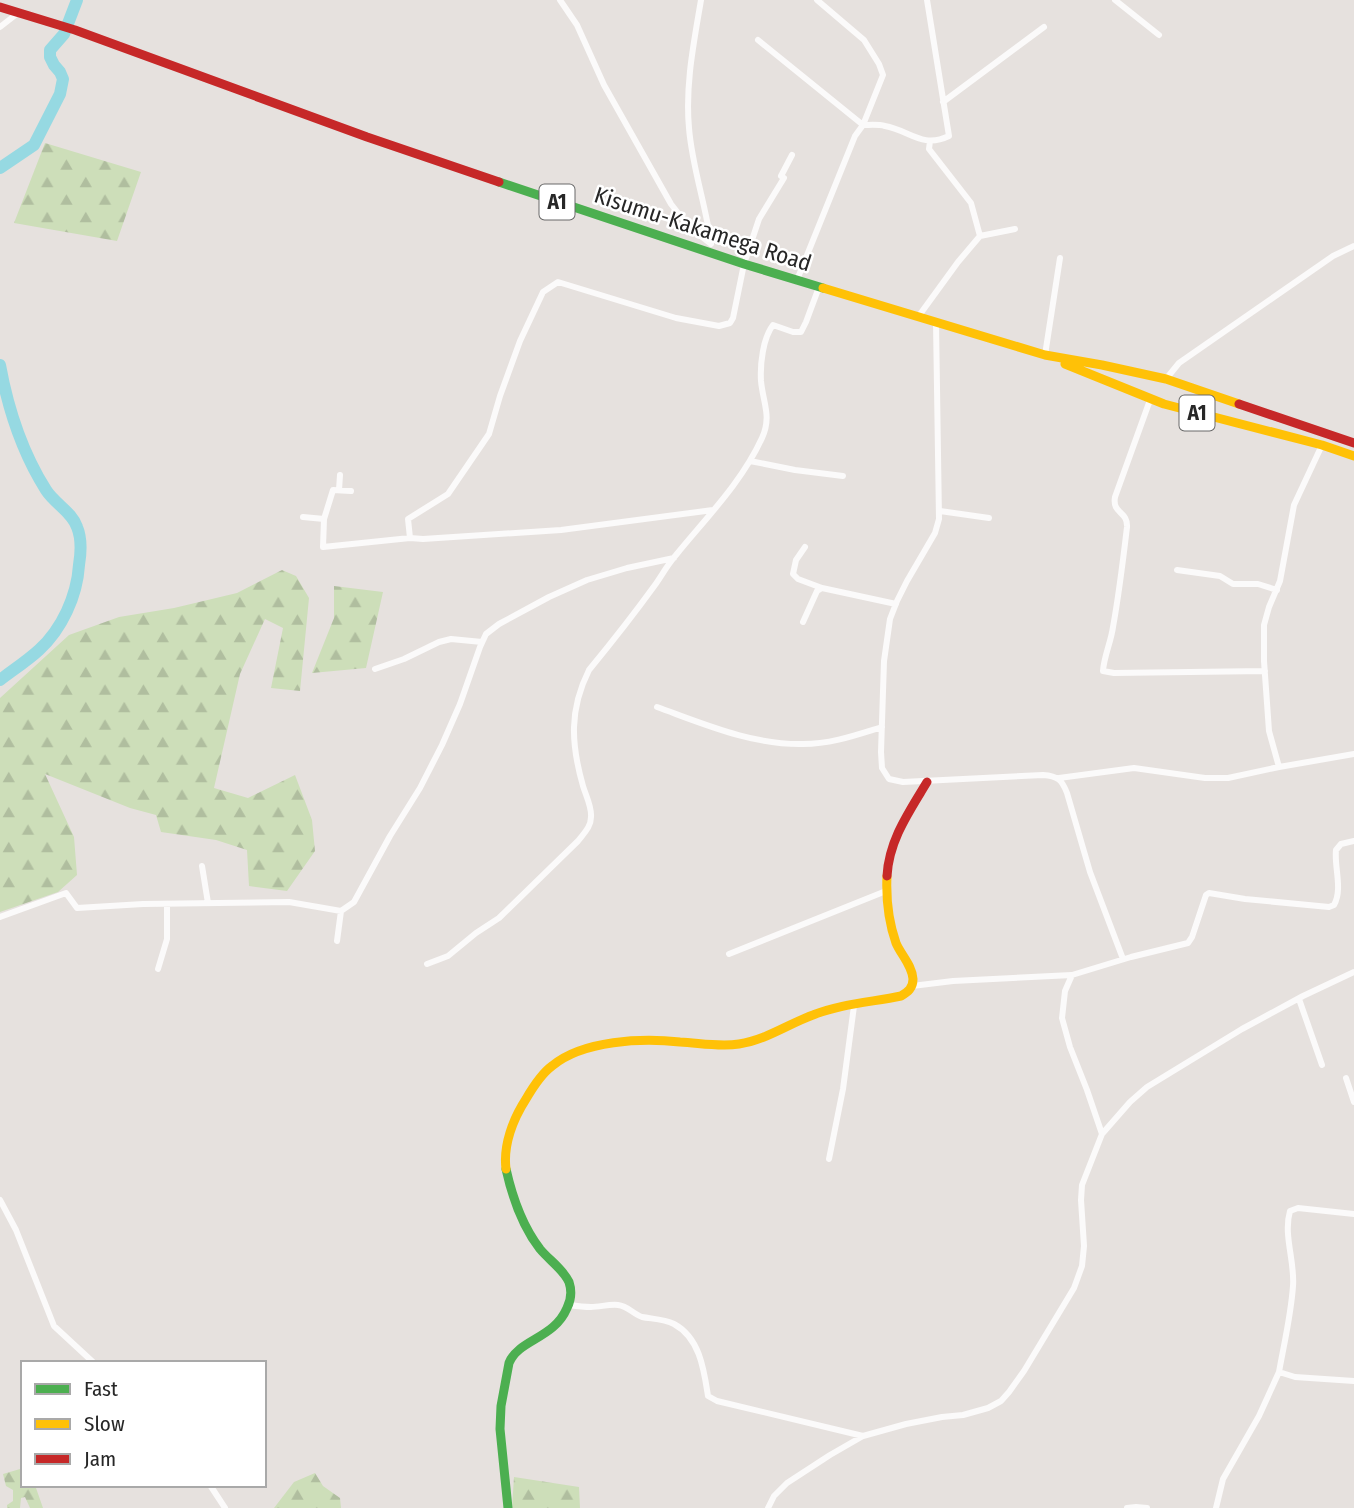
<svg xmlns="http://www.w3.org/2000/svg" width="1354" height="1508" font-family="'Fira Sans Condensed',sans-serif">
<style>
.forest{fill:url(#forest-firs)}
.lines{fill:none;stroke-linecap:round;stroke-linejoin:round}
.river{stroke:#96d9e2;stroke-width:12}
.street{stroke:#fbfafa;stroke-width:6}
.fast{stroke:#4caf50;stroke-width:9}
.slow{stroke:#ffc107;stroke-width:9}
.jam{stroke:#c62828;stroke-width:9}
.labels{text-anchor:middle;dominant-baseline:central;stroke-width:5;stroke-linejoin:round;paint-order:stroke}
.shield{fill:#fff;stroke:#686868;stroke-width:2}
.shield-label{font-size:21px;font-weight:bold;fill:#272727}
.street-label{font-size:23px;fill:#272727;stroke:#fff}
</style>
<defs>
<pattern id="forest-firs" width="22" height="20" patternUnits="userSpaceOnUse" patternTransform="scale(1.75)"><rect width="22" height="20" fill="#cddeb9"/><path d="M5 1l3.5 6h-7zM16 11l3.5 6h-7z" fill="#b0be9f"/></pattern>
</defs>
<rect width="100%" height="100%" fill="#e6e1de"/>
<path class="forest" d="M45,143L141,172L117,241L14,223Z
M282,570L296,576L309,598L300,691L271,688L283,628L265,619L240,674L214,788L248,798L295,775L312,820L315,851L287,891L249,886L247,850L216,840L161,832L156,815L130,808L45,774L74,837L77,875L58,892L0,912V698L69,635L119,617L174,608L237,593Z
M334,586L383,592L366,668L312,673L334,618Z
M20,1469L23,1470V1485H37L36,1488L43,1508H30L25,1497L21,1498L20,1508H7V1505L13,1501V1490L6,1486L3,1474Z
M315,1473L323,1486L340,1498L341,1508H274L294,1482Z
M514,1477L579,1487L580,1508H512Z"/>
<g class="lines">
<path class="river" d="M0,168L34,145L60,94L63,79L60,72L54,65L50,57V50L64,34L77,0
M0,365C8,409 22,452 46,490C55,504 72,512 77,527C82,539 81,553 79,565C77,596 62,629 39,650C27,661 13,670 0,680"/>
<path class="street" d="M560,0L577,25L604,85L671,204L689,227L711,244
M701,0C694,42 685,85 689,128C692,167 706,205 711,244
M1115,0L1159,35
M0,27L18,13
M758,40L863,125L883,75L879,64L864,40L817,0
M943,102L1044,27
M930,141L929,149L971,203L980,236
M797,280L855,136L863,125C870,125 878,124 885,126C909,130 922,149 949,136L927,0
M918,317L958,262L980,236L1015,229
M936,322L939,519L935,533L907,581L897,601L890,619L884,661L881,752L882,768L889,779L903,782L1043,775C1058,776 1062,780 1067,793L1090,872L1123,959
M1045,355L1060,258
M1166,379L1179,363L1333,256L1354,246
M1150,400L1115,497C1112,514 1128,511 1127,527C1123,561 1119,594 1113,627C1111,642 1104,656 1103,671L1114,673L1265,671
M750,461L795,470L843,476
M339,490L340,475
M351,491L333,490L324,519L323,547L410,538
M713,510L561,530L423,539L410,538L408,519L448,494L489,434L500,396L520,341L543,292L558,282L676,318L719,326L730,323L733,318L744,264L759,219L784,178L781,176L792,155
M940,511L989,518
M303,517L324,519
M805,547L796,560L793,574L798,579L822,588
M1177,570L1220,576L1233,584H1258L1277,590
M803,622L817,591L822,588L896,604
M375,669L404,659L439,642L451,639L482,642
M657,707C704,724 752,745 803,744C831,744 856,735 882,727
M1279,767L1269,731L1264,661V625L1269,607L1280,581L1294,505L1322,445
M1059,778L1134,768L1205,778H1228L1279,767L1354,754
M202,866L208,903
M0,917L66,893L77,908L143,904L289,902L341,911
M337,941L341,911L354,902L390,836L420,788L442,745L460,704L480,647L486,634L499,624L549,597L587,580L627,568L674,558
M729,954L886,891
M427,964L448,956L476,933L499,918L578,841C584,833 591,827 591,817C592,807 586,796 583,786C571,744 569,710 589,670C612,642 634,614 655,585C662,575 668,564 676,555C706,518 742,482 762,438C772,416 763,403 761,381C760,364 763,338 773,325L793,332H801L806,322L819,287
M158,969L167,939V904
M912,986L953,981L1072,975
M1299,999L1322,1065
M1346,1078L1354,1102
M1102,1134L1087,1090L1070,1047L1062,1018L1065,991L1072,975L1131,957L1188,943L1192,937L1206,895L1209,893L1245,899L1329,907L1334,905C1343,889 1334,867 1336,850L1341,844L1354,841
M829,1159L843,1089L854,1006
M0,1200L16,1230L54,1326L94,1363
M569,1305C576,1306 583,1307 591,1307C600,1307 609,1304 618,1305C628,1306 633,1314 642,1317C653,1319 664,1319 674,1324C700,1338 704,1370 708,1396L717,1401L863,1436
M1279,1372C1284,1344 1291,1315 1293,1286C1295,1261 1283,1235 1290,1211L1298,1208L1354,1214
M210,1485L225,1508
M768,1508L774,1496L787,1483L830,1455L863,1436L906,1424L942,1417L963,1415L988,1408L1001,1401L1009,1392L1024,1371L1074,1288L1082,1266L1084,1246L1081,1200L1082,1185L1102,1134L1130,1102L1147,1087L1242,1029L1303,996L1354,972
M1127,1508L1136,1507L1147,1508
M1216,1508L1223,1479L1259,1416L1279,1372L1295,1377L1354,1381"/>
<path class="fast" d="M499,182L744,264L823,288
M506,1169C512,1196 523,1227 540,1249C549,1260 563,1269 569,1282C572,1291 571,1300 567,1308C554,1339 519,1339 509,1363L501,1406L500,1429L508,1508"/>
<path class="slow" d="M823,288L1045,355L1102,365L1166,379L1239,404
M1065,364L1164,404L1322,445L1354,456
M506,1169C503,1145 513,1119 526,1099C533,1087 541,1074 552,1066C583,1040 642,1038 680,1042C700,1043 719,1047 739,1044C766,1040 788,1024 813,1015C840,1004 872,1002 901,996C908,992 913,988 913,979C912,965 901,955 896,943C889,923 886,898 887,876"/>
<path class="jam" d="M0,7L75,30L367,137L499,182
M1239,404L1354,443
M887,876C889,840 909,812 927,782"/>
</g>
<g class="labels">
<g class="shield">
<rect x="539.5" y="184.5" width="35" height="35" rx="5"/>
<rect x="1179.5" y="395.5" width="35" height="35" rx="5"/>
</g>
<g class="shield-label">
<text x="557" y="202">A1</text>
<text x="1197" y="413">A1</text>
</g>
<g class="street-label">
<text transform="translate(703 229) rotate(18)">Kisumu-Kakamega Road</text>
</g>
</g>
<rect x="21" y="1361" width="245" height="126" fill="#ffffff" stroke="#a9a9a9" stroke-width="2"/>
<rect x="35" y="1384" width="35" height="10" fill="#4caf50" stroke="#a9a9a9" stroke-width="2"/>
<text x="84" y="1396" font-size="21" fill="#272727">Fast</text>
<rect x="35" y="1419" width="35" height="10" fill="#ffc107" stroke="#a9a9a9" stroke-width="2"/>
<text x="84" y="1431" font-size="21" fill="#272727">Slow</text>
<rect x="35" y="1454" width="35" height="10" fill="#c62828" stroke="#a9a9a9" stroke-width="2"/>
<text x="84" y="1466" font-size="21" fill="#272727">Jam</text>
</svg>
